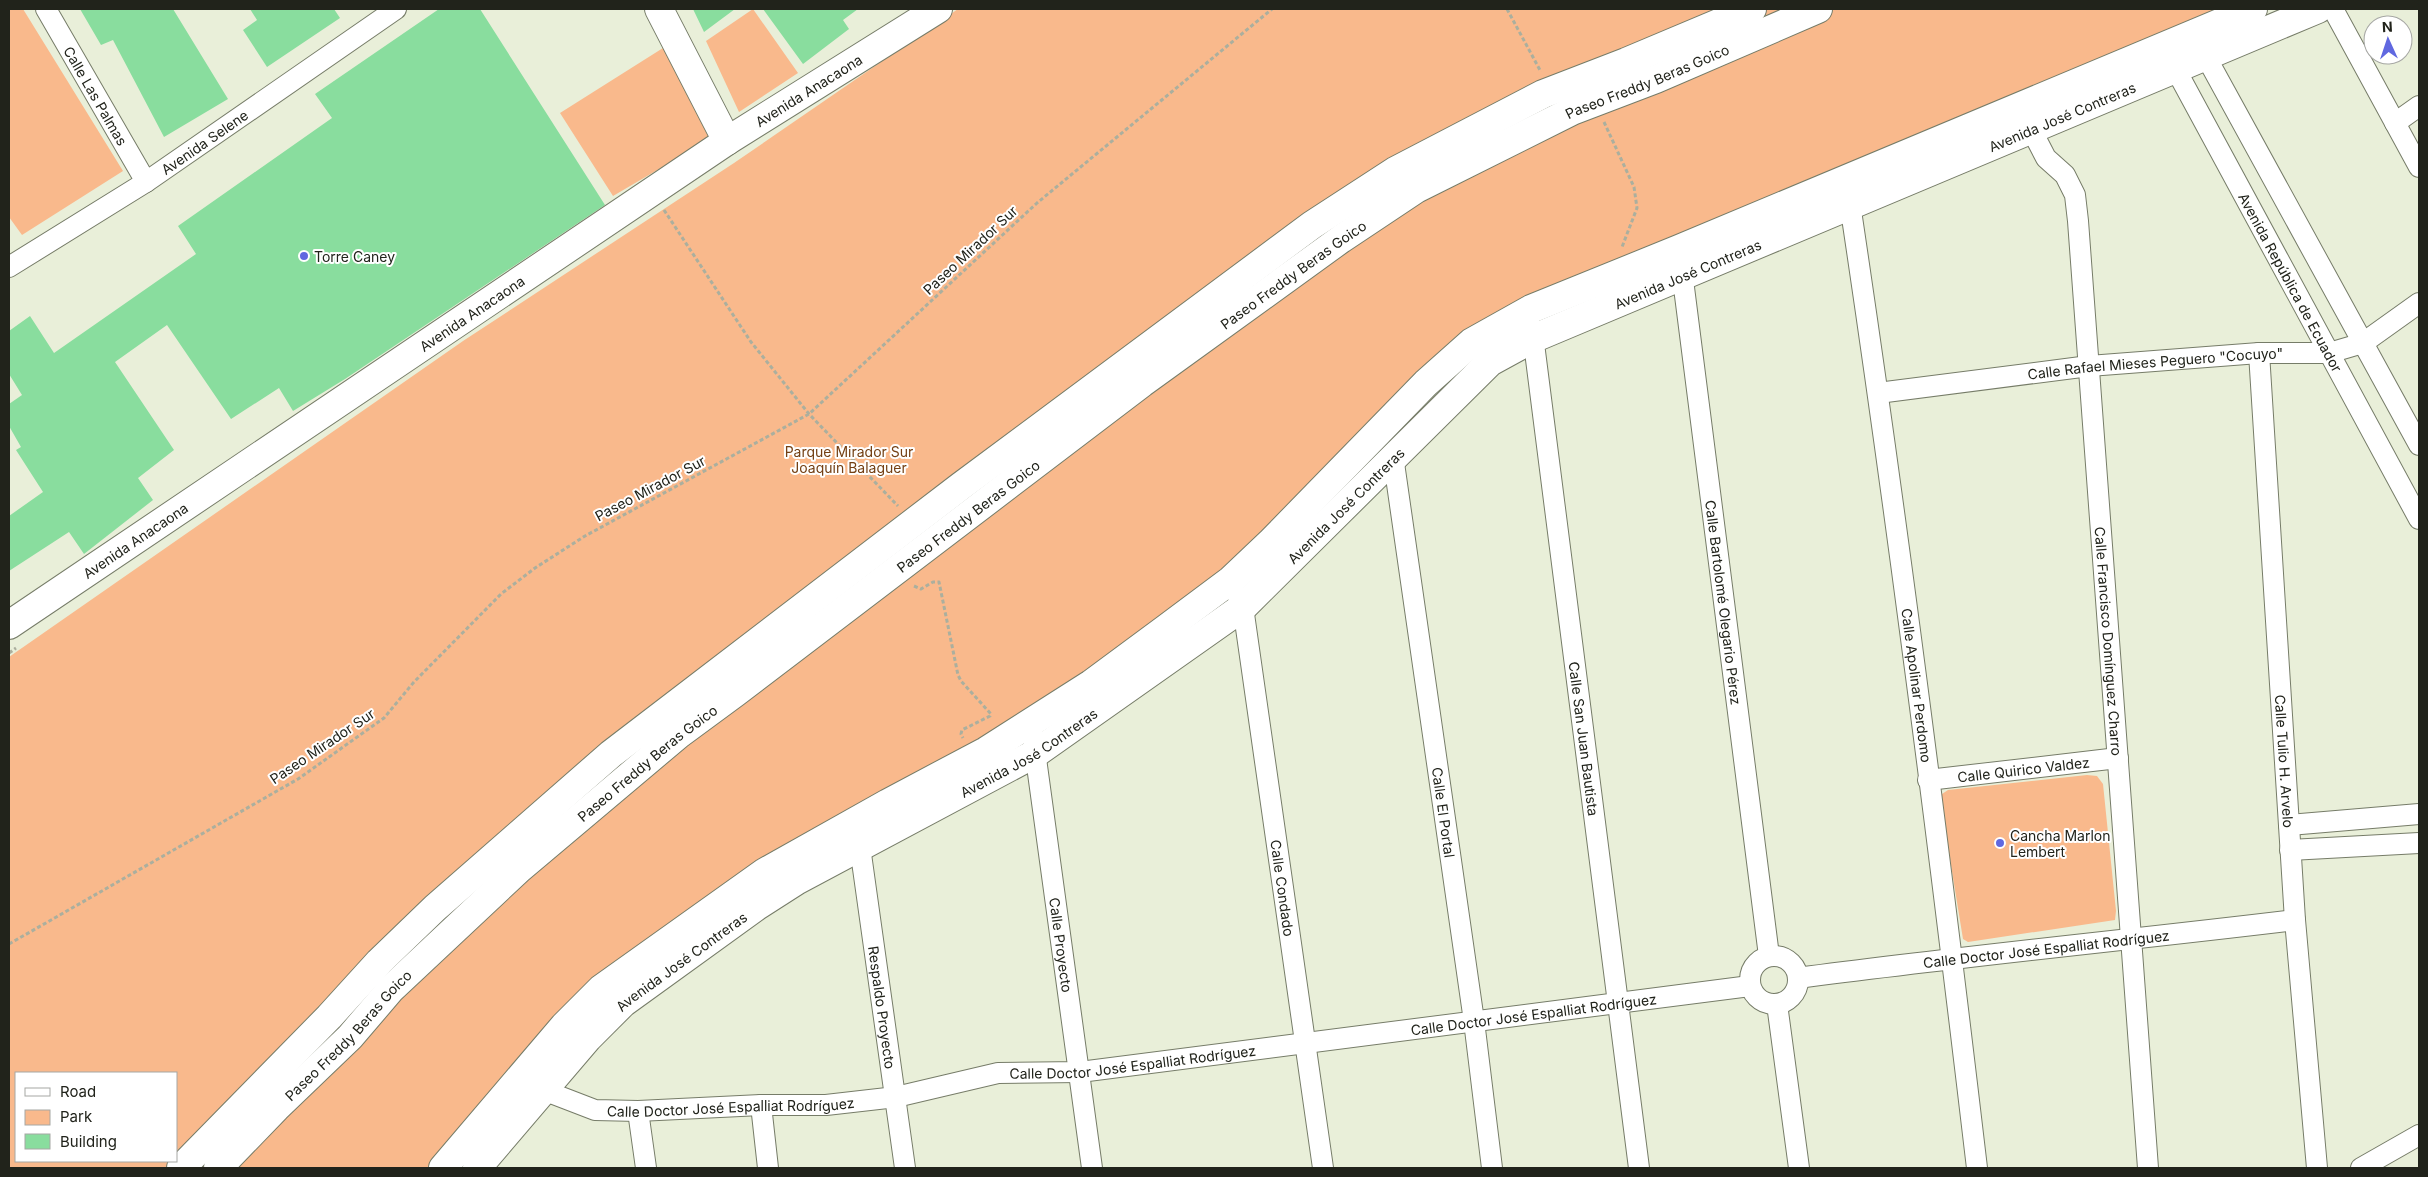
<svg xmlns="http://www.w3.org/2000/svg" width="2428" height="1177" font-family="Inter,sans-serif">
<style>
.green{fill:#f9b98c;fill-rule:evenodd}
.building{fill:#89dd9e}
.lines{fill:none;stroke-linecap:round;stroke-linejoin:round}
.street-casing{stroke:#767c68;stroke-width:22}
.secondary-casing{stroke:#767c68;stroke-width:30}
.path{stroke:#abaf9e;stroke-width:3;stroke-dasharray:4 2.5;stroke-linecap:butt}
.street{stroke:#fff;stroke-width:20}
.secondary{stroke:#fff;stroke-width:28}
.poi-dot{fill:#6068e0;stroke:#fff;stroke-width:2}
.labels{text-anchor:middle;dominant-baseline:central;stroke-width:4;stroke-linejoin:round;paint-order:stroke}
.street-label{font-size:14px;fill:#21231b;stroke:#fff}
.poi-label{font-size:14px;fill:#21231b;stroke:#fff;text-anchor:start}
.park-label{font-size:14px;fill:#744014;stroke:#fff}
</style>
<rect width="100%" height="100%" fill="#e9efd9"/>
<path class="green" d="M9,9H23L123,171L22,235L9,217Z
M753,9L798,73L739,112L706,41Z
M958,9H2228L1512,307L1263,537L1158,623L981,743L430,1168H9V657L463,341L734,163ZM16,1073H176V1161H16Z
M663,48L712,138L613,196L560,113Z
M2087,775L2097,776L2103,784L2116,911L2115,920L1968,942L1963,939L1941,804L1942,794L1948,790Z"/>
<path class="building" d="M80,9H173L228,99L164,137L113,40L101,45Z
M250,9H334L340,18L267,67L243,30L257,20Z
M439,9H480L605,205L345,379L293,411L279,388L231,419L167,325L115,362L174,450L138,478L153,500L84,554L69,532L9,571V516L43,492L16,450L21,447L9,426V404L22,395L9,374V331L30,316L54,353L196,254L178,226L332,118L315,94Z
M693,9H735L704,32Z
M763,9H858L843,20L849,29L803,64Z"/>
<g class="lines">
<g class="street-casing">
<g id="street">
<path id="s1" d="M46,9L146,182"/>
<path d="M2333,9L2419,167"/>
<path d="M2199,44L2419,445"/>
<path id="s2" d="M2169,57L2419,519"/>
<path d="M2395,123L2419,106"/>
<path id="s3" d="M2031,129L2046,158L2065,175L2075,195L2078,221L2148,1168"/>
<path id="s4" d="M1850,204C1898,524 1939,846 1977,1168"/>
<path id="s5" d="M1681,264L1769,956"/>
<path id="s6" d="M9,267L146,182L396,9"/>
<path id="s7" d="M1532,328L1639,1168"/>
<path id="s8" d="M2259,353L2295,920L2317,1168"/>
<path id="s9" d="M1878,393L2089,366L2259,353H2329L2363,343L2419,303"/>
<path id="s10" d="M1393,456L1474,1021L1492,1168"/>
<path id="s11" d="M1238,597L1243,607L1323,1168"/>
<path id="s12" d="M1031,722L1092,1168"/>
<path id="s13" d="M1928,780L2118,758"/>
<path d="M2289,825L2419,814"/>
<path id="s14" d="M860,847L905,1168"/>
<path d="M2290,850L2419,843"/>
<circle cx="1774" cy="980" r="24"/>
<path id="s15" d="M1798,978C1963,956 2129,940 2295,920"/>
<path d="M1777,1004L1799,1168"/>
<path id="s16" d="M535,1083L543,1090L595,1110L638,1111L761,1105H826L896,1097L998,1073L1080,1072L1750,986"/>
<path d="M761,1105L768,1168"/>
<path d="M638,1111L646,1168"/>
<path d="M2361,1168L2419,1135"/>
</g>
</g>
<g class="secondary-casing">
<g id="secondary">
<path d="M659,9L727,141"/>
<path id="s17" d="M9,625L727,141L938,9"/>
<path d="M181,1168L329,1017L379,962L435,908L611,754L961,486L1312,225L1395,171L1543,94L1626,62L1752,9"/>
<path id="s18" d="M218,1168L276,1108L350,1037L391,989L519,869L678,735L735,693L1142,383L1341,239L1416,189L1572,111L1656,79L1818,9"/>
<path d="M443,1168L564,1026L601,989L765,872L888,803L986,751L1091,684L1164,630L1231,580L1270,543L1426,383L1472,342L1531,309L1679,249L2253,9"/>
<path id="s19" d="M477,1168L588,1038L623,1003L757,906L796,881L1036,753L1243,607L1490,362L1532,339L2318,9"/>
</g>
</g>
<path class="path" d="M1507,9L1541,72
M1604,122L1634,187L1637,208L1622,247
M664,210L751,342L809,414L898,506
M914,586L921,589L933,582H939L958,675L961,681L991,714L990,716L962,730L961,734L963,738
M9,653L16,648
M9,944L298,779L384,718L414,682L501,594L535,568L585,536L809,414L1037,203L1272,9"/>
<use href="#street" class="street"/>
<use href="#secondary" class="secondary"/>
</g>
<g class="poi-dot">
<circle cx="304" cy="256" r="5"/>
<circle cx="2000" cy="843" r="5"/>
</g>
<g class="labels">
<g class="street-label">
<text stroke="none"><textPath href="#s18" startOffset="1806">Paseo Freddy Beras Goico</textPath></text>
<text stroke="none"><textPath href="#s17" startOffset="962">Avenida Anacaona</textPath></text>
<text stroke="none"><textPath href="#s1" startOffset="100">Calle Las Palmas</textPath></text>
<text stroke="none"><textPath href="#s19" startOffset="1928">Avenida José Contreras</textPath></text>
<text stroke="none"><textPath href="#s6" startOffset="232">Avenida Selene</textPath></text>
<text transform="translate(970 250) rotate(-43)">Paseo Mirador Sur</text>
<text stroke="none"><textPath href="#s19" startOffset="1522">Avenida José Contreras</textPath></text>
<text stroke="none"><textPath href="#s18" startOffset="1401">Paseo Freddy Beras Goico</textPath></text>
<text stroke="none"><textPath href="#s2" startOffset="256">Avenida República de Ecuador</textPath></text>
<text stroke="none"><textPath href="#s17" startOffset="558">Avenida Anacaona</textPath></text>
<text stroke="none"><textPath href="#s9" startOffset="279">Calle Rafael Mieses Peguero "Cocuyo"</textPath></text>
<text transform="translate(650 488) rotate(-28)">Paseo Mirador Sur</text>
<text stroke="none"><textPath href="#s19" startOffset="1102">Avenida José Contreras</textPath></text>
<text stroke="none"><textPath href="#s18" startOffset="996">Paseo Freddy Beras Goico</textPath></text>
<text stroke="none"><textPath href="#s17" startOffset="152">Avenida Anacaona</textPath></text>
<text stroke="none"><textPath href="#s5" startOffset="341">Calle Bartolomé Olegario Pérez</textPath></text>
<text stroke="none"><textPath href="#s3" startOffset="528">Calle Francisco Domínguez Charro</textPath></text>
<text stroke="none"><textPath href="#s4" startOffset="486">Calle Apolinar Perdomo</textPath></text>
<text stroke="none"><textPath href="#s7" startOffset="414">Calle San Juan Bautista</textPath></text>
<text transform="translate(322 746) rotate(-34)">Paseo Mirador Sur</text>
<text stroke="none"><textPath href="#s19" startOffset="698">Avenida José Contreras</textPath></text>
<text stroke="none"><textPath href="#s8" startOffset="409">Calle Tulio H. Arvelo</textPath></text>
<text stroke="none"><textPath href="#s18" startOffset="591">Paseo Freddy Beras Goico</textPath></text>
<text stroke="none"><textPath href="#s13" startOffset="96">Calle Quirico Valdez</textPath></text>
<text stroke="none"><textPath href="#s10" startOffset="360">Calle El Portal</textPath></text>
<text stroke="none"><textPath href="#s11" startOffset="295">Calle Condado</textPath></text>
<text stroke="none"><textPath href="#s12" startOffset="225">Calle Proyecto</textPath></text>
<text stroke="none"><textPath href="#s15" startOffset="250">Calle Doctor José Espalliat Rodríguez</textPath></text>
<text stroke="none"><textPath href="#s19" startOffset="292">Avenida José Contreras</textPath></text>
<text stroke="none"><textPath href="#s14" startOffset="162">Respaldo Proyecto</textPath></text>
<text stroke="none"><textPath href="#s16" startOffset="1012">Calle Doctor José Espalliat Rodríguez</textPath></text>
<text stroke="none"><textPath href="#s18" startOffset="186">Paseo Freddy Beras Goico</textPath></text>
<text stroke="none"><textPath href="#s16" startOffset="608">Calle Doctor José Espalliat Rodríguez</textPath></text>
<text stroke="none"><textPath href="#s16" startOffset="202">Calle Doctor José Espalliat Rodríguez</textPath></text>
</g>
<g class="poi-label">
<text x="314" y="256">Torre Caney</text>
<text x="2010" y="835">Cancha Marlon<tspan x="2010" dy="16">Lembert</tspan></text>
</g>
<g class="park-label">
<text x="849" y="451">Parque Mirador Sur<tspan x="849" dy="16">Joaquín Balaguer</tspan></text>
</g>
</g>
<rect width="2428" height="1177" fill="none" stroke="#21231b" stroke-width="20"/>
<rect x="15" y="1072" width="162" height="90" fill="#ffffff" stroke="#a6a7a4"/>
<rect x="25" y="1088" width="25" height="8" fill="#ffffff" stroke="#a6a7a4"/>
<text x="60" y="1097" font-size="15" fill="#21231b">Road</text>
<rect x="25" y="1110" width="25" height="15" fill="#f9b98c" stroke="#a6a7a4"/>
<text x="60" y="1122" font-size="15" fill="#21231b">Park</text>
<rect x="25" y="1134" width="25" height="15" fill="#89dd9e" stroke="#a6a7a4"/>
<text x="60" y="1147" font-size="15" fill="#21231b">Building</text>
<g transform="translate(2388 40) rotate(357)"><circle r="24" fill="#ffffff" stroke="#a6a7a4"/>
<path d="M0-4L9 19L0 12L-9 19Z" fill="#6068e0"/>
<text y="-8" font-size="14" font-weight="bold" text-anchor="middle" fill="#21231b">N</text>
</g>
</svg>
